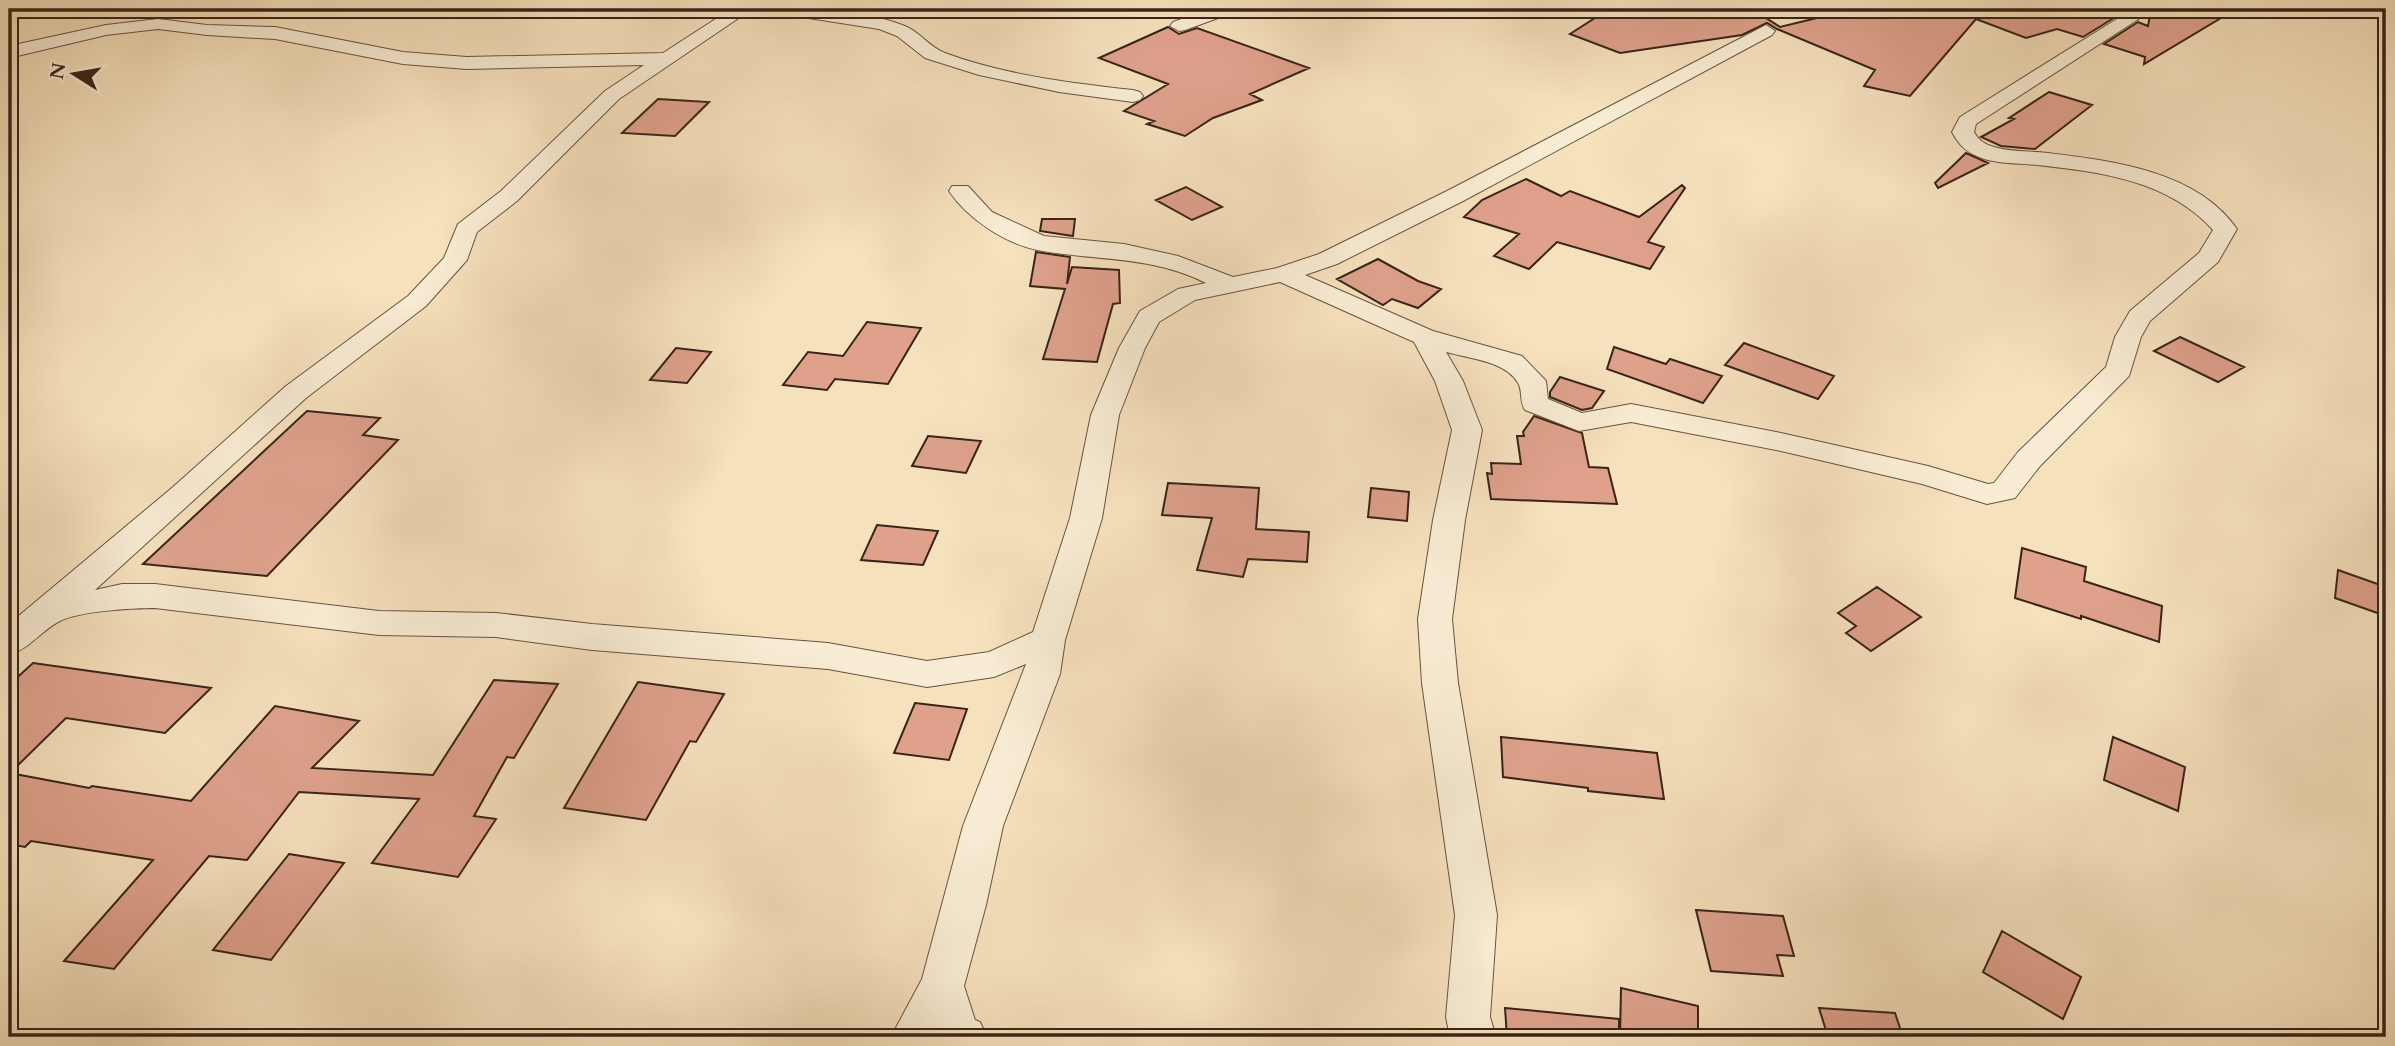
<svg xmlns="http://www.w3.org/2000/svg" width="2395" height="1046" font-family="Cardo,serif">
<style>
.building{fill:#dfa18c;stroke:#382418;stroke-width:2}
.lines{fill:none;stroke-linecap:round;stroke-linejoin:round}
.street-casing{stroke:#685341;stroke-width:2}
.street{fill:#f9ecd4;fill-rule:evenodd}
</style>
<rect width="100%" height="100%" fill="#f6e1bd"/>
<filter id="stains"><feTurbulence type="fractalNoise" baseFrequency=".00286" numOctaves="4"/><feColorMatrix values="0 0 0 0 .2 0 0 0 0 .09 0 0 0 0 .02 0 0 0 .5 -.17"/></filter>
<radialGradient id="worn" r=".72"><stop offset=".6" stop-color="#630" stop-opacity="0"/><stop offset="1" stop-color="#630" stop-opacity=".3"/></radialGradient>
<path class="building" d="M1609,9H1752L1780,27L1854,9H2100L2101,12L2117,16L2083,37L2057,29L2026,38L1976,19L1910,96L1864,86L1875,70L1777,29L1767,23L1742,35L1620,53L1570,34Z
M2156,9H2236L2144,64L2145,57L2104,44L2138,22L2148,26L2150,15Z
M1168,27L1179,34L1197,28L1309,68L1250,94L1262,100L1213,118L1185,136L1147,124L1154,121L1124,111L1168,84L1099,58Z
M2049,92L2092,105L2035,149L2001,146L1981,137L2014,119L2009,118Z
M658,99L709,102L675,136L622,133Z
M1966,153L1988,163L1938,188L1935,183Z
M1526,179L1561,196L1570,191L1639,217L1682,185L1685,188L1648,242L1664,247L1650,269L1557,242L1529,269L1494,256L1519,234L1464,217L1482,200Z
M1186,187L1222,207L1192,220L1156,200Z
M1042,219H1075L1073,236L1040,231Z
M1036,252L1070,257L1067,284L1072,267L1119,270L1120,303L1113,304L1097,362L1043,359L1065,289L1030,286Z
M1378,259L1418,281L1441,289L1418,308L1392,299L1383,305L1337,279Z
M867,322L921,328L888,384L835,379L827,390L783,385L808,352L843,356Z
M2180,337L2244,367L2218,382L2154,351Z
M1744,343L1834,376L1818,399L1725,365Z
M1614,347L1666,364L1670,359L1722,376L1703,403L1607,369Z
M676,348L711,352L687,383L650,380Z
M1560,377L1604,391L1592,408L1582,410L1550,397V392Z
M307,411L380,418L363,435L398,440L267,576L143,564Z
M1534,416L1582,433L1589,467L1608,468L1617,504L1491,499L1487,473L1492,474L1491,463L1521,464L1517,436H1524L1523,432Z
M928,436L981,441L966,473L912,466Z
M1168,483L1259,488L1256,529L1309,532L1307,562L1248,559L1243,577L1197,570L1212,518L1162,515Z
M1371,488L1409,492L1407,521L1368,517Z
M877,525L938,531L923,565L861,560Z
M2022,548L2086,567L2084,581L2162,606L2159,642L2081,616V619L2015,598Z
M2338,570L2386,587V616L2335,598Z
M1877,587L1921,617L1871,651L1846,633L1856,626L1838,613Z
M33,663L211,688L165,733L66,718L10,773L89,788L92,786L191,801L275,706L359,721L312,768L433,775L494,680L558,684L514,758L507,757L474,816L496,819L458,877L372,863L419,799L299,792L247,860L209,856L114,969L64,961L153,860L31,841L25,847L9,844V685Z
M638,682L724,694L696,742L690,741L646,820L564,808Z
M915,703L967,709L949,760L894,753Z
M1501,737L1657,753L1664,799L1588,791V788L1503,777Z
M2113,737L2185,767L2178,811L2104,780Z
M289,854L344,863L271,960L213,950Z
M1696,910L1783,916L1794,956L1777,955L1783,976L1711,971Z
M2002,931L2081,977L2063,1019L1983,972Z
M1621,988L1698,1006V1037H1620Z
M1505,1008L1619,1019V1037H1507Z
M1819,1008L1895,1013L1903,1037H1828Z"/>
<g class="lines">
<g class="street-casing">
<path id="street" d="M731,9H752L619,99L517,201L477,232L467,260L426,306L306,398L95,590L122,584H155L379,611L496,613L592,624L828,643L927,661L989,652L1033,632L1070,518L1091,415L1119,348L1140,311L1178,289L1206,283C1151,255 1094,261 1037,250C1004,243 967,218 949,191L952,186H968L992,212L1044,236L1124,244L1178,256L1233,277L1277,268L1319,254L1447,191L1766,25L1775,31L1772,35L1463,201L1337,264L1305,275L1433,331L1522,356L1546,381L1548,399L1582,413L1631,404L1781,433L1928,466L1988,484L1994,483L2018,452L2106,367L2115,337L2130,311L2199,253L2213,230C2168,180 2100,172 2037,165C2019,163 1995,164 1979,157C1965,151 1959,145 1952,132L1960,117L2133,9H2154L1976,124L1974,132C1978,140 1986,145 1994,147C2011,152 2031,151 2048,153C2113,161 2197,171 2237,229L2218,262L2150,321L2141,337L2129,376L2040,466L2015,498L1987,504L1922,484L1781,451L1631,422L1579,431L1525,410C1519,401 1523,391 1518,383C1506,361 1467,358 1446,352L1463,381L1482,430L1465,520L1452,619L1458,683L1497,915L1490,1017L1496,1037H1450L1446,1017L1455,915L1422,683L1418,619L1433,520L1452,430L1435,381L1414,342L1280,282L1195,300L1159,322L1145,348L1119,415L1102,518L1065,640L1060,674L1003,826L986,905L964,986L975,1020L980,1022L987,1037H891L922,979L963,826L1026,664L994,677L927,687L828,669L592,650L496,637L379,635L155,608C132,608 78,611 58,622C40,632 29,649 9,655V624L173,487L286,386L408,296L444,258L458,224L501,191L605,91L644,65L467,69L403,64L275,39L207,35L158,29L106,35L9,58V46L106,25L158,19L207,25L275,27L403,52L467,57L663,53Z
M774,9C817,7 865,10 905,26C920,32 929,47 945,53C1004,75 1070,83 1133,90L1140,92L1143,96L1140,100L1133,102L1059,92L979,75L925,58L897,36L879,29L783,14Z
M1210,9H1235L1232,13L1185,30L1179,31L1170,26L1173,22Z"/>
</g>
<use href="#street" class="street"/>
</g>
<rect width="2395" height="1046" fill="none" stroke="#f6e1bd" stroke-width="35"/>
<rect x="10" y="10" width="2374" height="1025" fill="none" stroke="#382418" stroke-width="3.5"/>
<rect x="18" y="18" width="2360" height="1011" fill="none" stroke="#382418" stroke-width="2"/>
<g transform="translate(74 74) rotate(281)" stroke="#f9ecd4" stroke-width="5" paint-order="stroke">
<path d="M0-5L12 26L0 18L-12 26Z" fill="#382418"/>
<text y="-10" font-size="19" font-weight="bold" text-anchor="middle" fill="#382418">N</text>
</g>
<rect width="100%" height="100%" filter="url(#stains)"/>
<rect width="100%" height="100%" fill="url(#worn)"/>
</svg>
